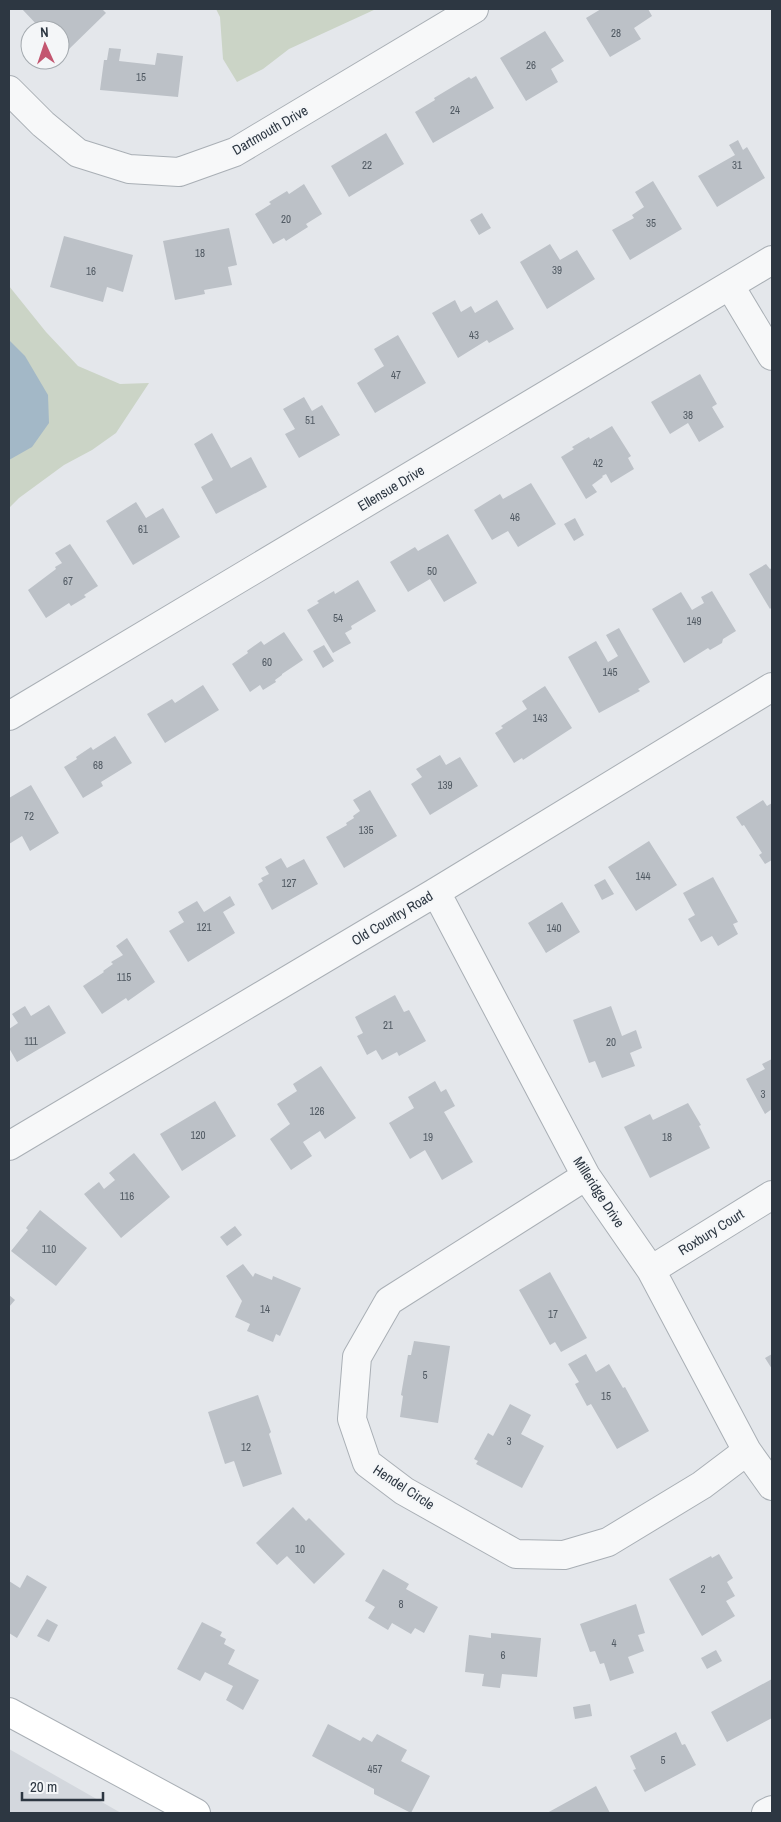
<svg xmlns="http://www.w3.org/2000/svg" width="781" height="1822" font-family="'Archivo Narrow',sans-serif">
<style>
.built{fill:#d3d7dd}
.green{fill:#cbd4c6}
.water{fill:#a3b8c7}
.building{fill:#bcc1c7}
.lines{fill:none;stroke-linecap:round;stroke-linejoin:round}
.street-casing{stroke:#a9afb5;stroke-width:30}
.secondary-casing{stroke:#a9afb5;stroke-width:30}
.street{stroke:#f7f8f9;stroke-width:28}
.secondary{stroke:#fff;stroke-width:28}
.labels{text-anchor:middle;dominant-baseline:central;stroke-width:4;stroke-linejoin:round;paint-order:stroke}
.number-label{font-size:11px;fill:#515a63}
.street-label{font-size:14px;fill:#2d3742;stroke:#f4f6f8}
</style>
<rect width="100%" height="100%" fill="#e4e7eb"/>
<path class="built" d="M9,1749L121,1813H9Z"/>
<path class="green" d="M216,9H376L289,49L263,69L237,82L223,59L220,17Z
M9,286L46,332L78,366L120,384L149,383L116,433L92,450L64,465L19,498L9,508Z"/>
<path class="water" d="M9,340L25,356L48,395L49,423L32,447L9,460Z"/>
<path class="building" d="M22,9H102L106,13L65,53L60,48V30H38L40,28Z
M601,9H648L652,16L634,28L641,39L610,57L586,18Z
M545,31L564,61L551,69L558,82L526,101L500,58Z
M109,48L121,49L119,61L155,65L157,53L183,56L178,97L100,90L104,60H107Z
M476,76L494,108L433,143L415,112L435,100L434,98L469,77L471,79Z
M386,133L404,164L349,197L331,166Z
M738,140L743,150L747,147L765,178L717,207L698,176L735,155L729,145Z
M653,181L682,229L630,260L612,230L634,218L632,215L644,207L635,192Z
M304,184L322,214L306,224L308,227L286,241L284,238L273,244L255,214L271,204L269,202L287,191L289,194Z
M482,213L491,228L479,235L470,220Z
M229,228L237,265L228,267L232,285L204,290L205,294L175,300L163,241Z
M64,236L133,255L123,292L107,287L103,302L50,287Z
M550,244L560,260L577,250L595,279L547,309L520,262Z
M455,300L461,312L471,306L475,313L497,300L514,329L489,343L487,340L458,358L432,313Z
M398,335L426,383L375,413L357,383L384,366L374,349Z
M700,374L717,404L712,407L724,427L699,442L688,423L670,434L651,402Z
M304,397L312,411L322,405L340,435L299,458L285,434L295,429L283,409Z
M612,426L631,456L628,458L634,469L611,483L606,474L602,476L603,477L592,485L597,492L586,499L561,457L574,449L572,447L589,437L590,439Z
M212,433L231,468L251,457L267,487L216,514L201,487L213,480L194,444Z
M531,483L556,524L518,547L508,531L492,540L474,510L500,494L503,499Z
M136,502L146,518L163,508L180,537L133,565L106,521Z
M575,518L584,535L574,541L564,524Z
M448,534L477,583L444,602L430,579L408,592L390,562L415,547L418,551Z
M70,544L98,586L84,595L86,597L71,606L69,603L46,618L28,590L56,569L55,567L62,563L55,553Z
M766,564L770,569L772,568V607L770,609L749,574Z
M358,580L376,611L351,626L352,629L345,633L351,643L333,653L307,610L319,603L317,601L334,591L335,594Z
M712,591L736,631L723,639L722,643L710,650L708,648L684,663L652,609L681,592L692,610L704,603L701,597Z
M619,628L650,682L638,689L640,691L599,713L568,657L596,641L608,662L618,656L606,635Z
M284,632L303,660L282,674V675L275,680L276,682L263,690L260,685L250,692L232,664L248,653L247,651L261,641L264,645Z
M324,645L334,661L323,668L313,651Z
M203,685L219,710L165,743L147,714L172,699L175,703Z
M545,686L572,728L523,760L522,758L514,763L495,733L503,728L501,726L527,709L522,701Z
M115,736L132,763L101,782L103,786L83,798L64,767L77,759L76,757L91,747L93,750Z
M440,755L446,765L460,757L478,786L430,815L411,784L422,777L416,769Z
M31,785L59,833L30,851L22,836L9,844V798Z
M370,790L397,836L344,868L326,837L347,825L346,823L354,818L353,816L360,811L353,800Z
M763,800L767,806L772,803V860L765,864L759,855L762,853L744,825L742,826L736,817Z
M649,841L677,885L636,911L608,867Z
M281,858L287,868L304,859L318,884L272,910L258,884L263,881L261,878L269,874L265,867Z
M713,877L738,922L733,924L738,934L718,946L712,936L701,942L688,919L695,915L683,893Z
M605,879L614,894L602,900L594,885Z
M230,896L235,905L223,912L235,933L188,962L169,931L184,922L178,912L197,901L204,912Z
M562,902L580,932L546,953L528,923Z
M127,938L155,982L128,1001L126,998L102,1014L83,986L104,972L103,971L113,964L111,962L123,955L116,946Z
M395,995L404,1012L409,1010L426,1041L399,1056L397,1052L382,1060L376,1050L367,1055L357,1036L363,1033L355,1017Z
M49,1005L66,1033L17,1062L9,1048V1029L18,1023L12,1014L25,1006L31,1016Z
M611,1006L622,1036L636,1030L642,1048L630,1053L635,1066L602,1078L595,1061L589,1063L573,1020Z
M772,1059V1109L765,1114L746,1079L765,1069L762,1064Z
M321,1066L356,1118L325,1139L320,1131L303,1142L312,1156L291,1170L270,1139L290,1124L277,1104L297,1091L293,1084Z
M435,1081L441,1092L446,1089L455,1106L444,1112L473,1162L442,1180L425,1150L410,1159L389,1123L414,1108L408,1097Z
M215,1101L236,1136L182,1171L160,1134Z
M688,1103L701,1125L699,1126L710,1148L650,1178L624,1127L650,1114L653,1120Z
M134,1153L170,1197L121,1238L84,1194L99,1182L104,1189L115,1180L109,1173Z
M40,1210L87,1248L56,1286L11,1251L28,1230L26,1228Z
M235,1226L242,1235L227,1246L220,1237Z
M243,1264L253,1277L255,1273L272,1280L273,1276L301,1288L280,1336L276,1334L273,1342L247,1331L250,1324L235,1317L242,1301L226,1276Z
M550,1272L587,1338L561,1352L555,1342L550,1345L519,1290Z
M9,1295L15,1300L9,1307Z
M414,1341L450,1346L438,1423L400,1417L403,1396L401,1395L408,1355H411Z
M586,1354L596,1372L609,1364L623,1388L625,1387L649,1431L617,1449L591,1404L587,1406L575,1384L579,1382L568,1364Z
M772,1354V1369L765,1358Z
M258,1395L271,1432L269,1434L282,1474L243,1487L234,1461L225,1464L208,1412Z
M510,1404L531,1415L521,1434L544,1446L522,1488L476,1464L478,1461L474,1459L488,1433L493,1436Z
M293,1507L306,1521L309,1518L345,1554L314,1584L287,1556L277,1565L256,1543Z
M719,1554L733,1578L727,1582L735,1596L726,1601L735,1616L702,1636L669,1579L711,1556L712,1558Z
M383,1569L409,1584L406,1589L438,1607L424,1633L415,1628L411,1634L392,1623L388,1630L368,1618L375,1607L365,1601Z
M27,1575L47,1587L17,1638L9,1633V1581L20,1588Z
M636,1604L645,1633L638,1635L644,1651L628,1657L634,1673L610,1681L604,1663L600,1664L595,1651L590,1652L580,1624Z
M47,1619L58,1625L49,1642L37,1636Z
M202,1622L222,1632L220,1636L226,1639L224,1644L235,1650L228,1664L259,1680L243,1710L226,1700L233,1686L205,1672L200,1681L177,1669Z
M491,1633L541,1638L537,1677L502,1674L500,1688L482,1686L484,1674L465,1672L469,1635L491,1638Z
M716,1650L722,1661L707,1669L701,1658Z
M772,1679V1718L727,1742L711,1712Z
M590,1704L592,1716L575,1719L573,1707Z
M328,1724L360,1741L363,1737L372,1742L377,1734L407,1750L401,1761L430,1776L411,1813L374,1794V1789L312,1756Z
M676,1732L682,1745L685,1744L696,1765L645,1792L633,1770L636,1769L630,1756Z
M596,1786L610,1813H547Z"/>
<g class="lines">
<g class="street-casing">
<path id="street" d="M9,90L43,124L78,153L129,169L179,172L235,152L474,9
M730,286L772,356
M9,716L772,260
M436,892L586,1176L651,1270L747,1451L772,1486
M9,1146L436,892L772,687
M586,1176L389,1301L357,1357L352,1419L367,1463L404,1491L516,1554L564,1555L608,1542L702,1485L747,1451
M651,1270L772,1195
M766,1813L772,1810"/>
</g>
<g class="secondary-casing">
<path id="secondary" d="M9,1712L196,1813"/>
</g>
<use href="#street" class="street"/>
<use href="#secondary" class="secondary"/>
</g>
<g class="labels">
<g class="number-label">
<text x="616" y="33">28</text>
<text x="531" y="65">26</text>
<text x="141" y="77">15</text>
<text x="455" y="110">24</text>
<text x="367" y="165">22</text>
<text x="737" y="165">31</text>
<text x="286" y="219">20</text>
<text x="651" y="223">35</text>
<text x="200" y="253">18</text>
<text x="557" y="270">39</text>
<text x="91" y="271">16</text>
<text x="474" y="335">43</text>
<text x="396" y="375">47</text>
<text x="688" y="415">38</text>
<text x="310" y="420">51</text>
<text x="598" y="463">42</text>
<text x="515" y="517">46</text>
<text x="143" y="529">61</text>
<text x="432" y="571">50</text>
<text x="68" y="581">67</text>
<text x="338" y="618">54</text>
<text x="694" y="621">149</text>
<text x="267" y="662">60</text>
<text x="610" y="672">145</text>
<text x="540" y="718">143</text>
<text x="98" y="765">68</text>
<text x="445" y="785">139</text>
<text x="29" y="816">72</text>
<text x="366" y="830">135</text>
<text x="643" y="876">144</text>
<text x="289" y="883">127</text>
<text x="204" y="927">121</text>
<text x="554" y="928">140</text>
<text x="124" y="977">115</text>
<text x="388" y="1025">21</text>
<text x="31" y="1041">111</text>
<text x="611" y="1042">20</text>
<text x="763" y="1094">3</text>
<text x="317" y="1111">126</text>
<text x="198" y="1135">120</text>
<text x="428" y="1137">19</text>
<text x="667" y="1137">18</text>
<text x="127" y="1196">116</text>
<text x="49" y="1249">110</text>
<text x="265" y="1309">14</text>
<text x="553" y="1314">17</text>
<text x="425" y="1375">5</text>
<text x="606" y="1396">15</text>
<text x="509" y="1441">3</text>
<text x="246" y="1447">12</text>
<text x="300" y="1549">10</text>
<text x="703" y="1589">2</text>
<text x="401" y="1604">8</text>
<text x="614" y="1643">4</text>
<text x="503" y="1655">6</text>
<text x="663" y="1760">5</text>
<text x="375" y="1769">457</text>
</g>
<g class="street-label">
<text transform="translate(270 130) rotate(-30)">Dartmouth Drive</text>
<text transform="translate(391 488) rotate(-31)">Ellensue Drive</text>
<text transform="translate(392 918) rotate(-31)">Old Country Road</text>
<text transform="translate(599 1192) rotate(57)">Milleridge Drive</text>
<text transform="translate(711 1232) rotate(-32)">Roxbury Court</text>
<text transform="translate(404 1487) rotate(33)">Hendel Circle</text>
</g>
</g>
<rect width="781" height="1822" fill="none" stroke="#2d3742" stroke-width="20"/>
<g transform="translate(45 45) rotate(357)"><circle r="24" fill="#f4f6f8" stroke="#a4aaaf"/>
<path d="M0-4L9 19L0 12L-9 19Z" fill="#c35670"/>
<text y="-8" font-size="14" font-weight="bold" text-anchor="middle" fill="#2d3742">N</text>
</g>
<path d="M22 1792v8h81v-8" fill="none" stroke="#2d3742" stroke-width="2.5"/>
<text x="30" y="1792" font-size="15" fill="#2d3742" stroke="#f4f6f8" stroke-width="4" paint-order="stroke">20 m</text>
</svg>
